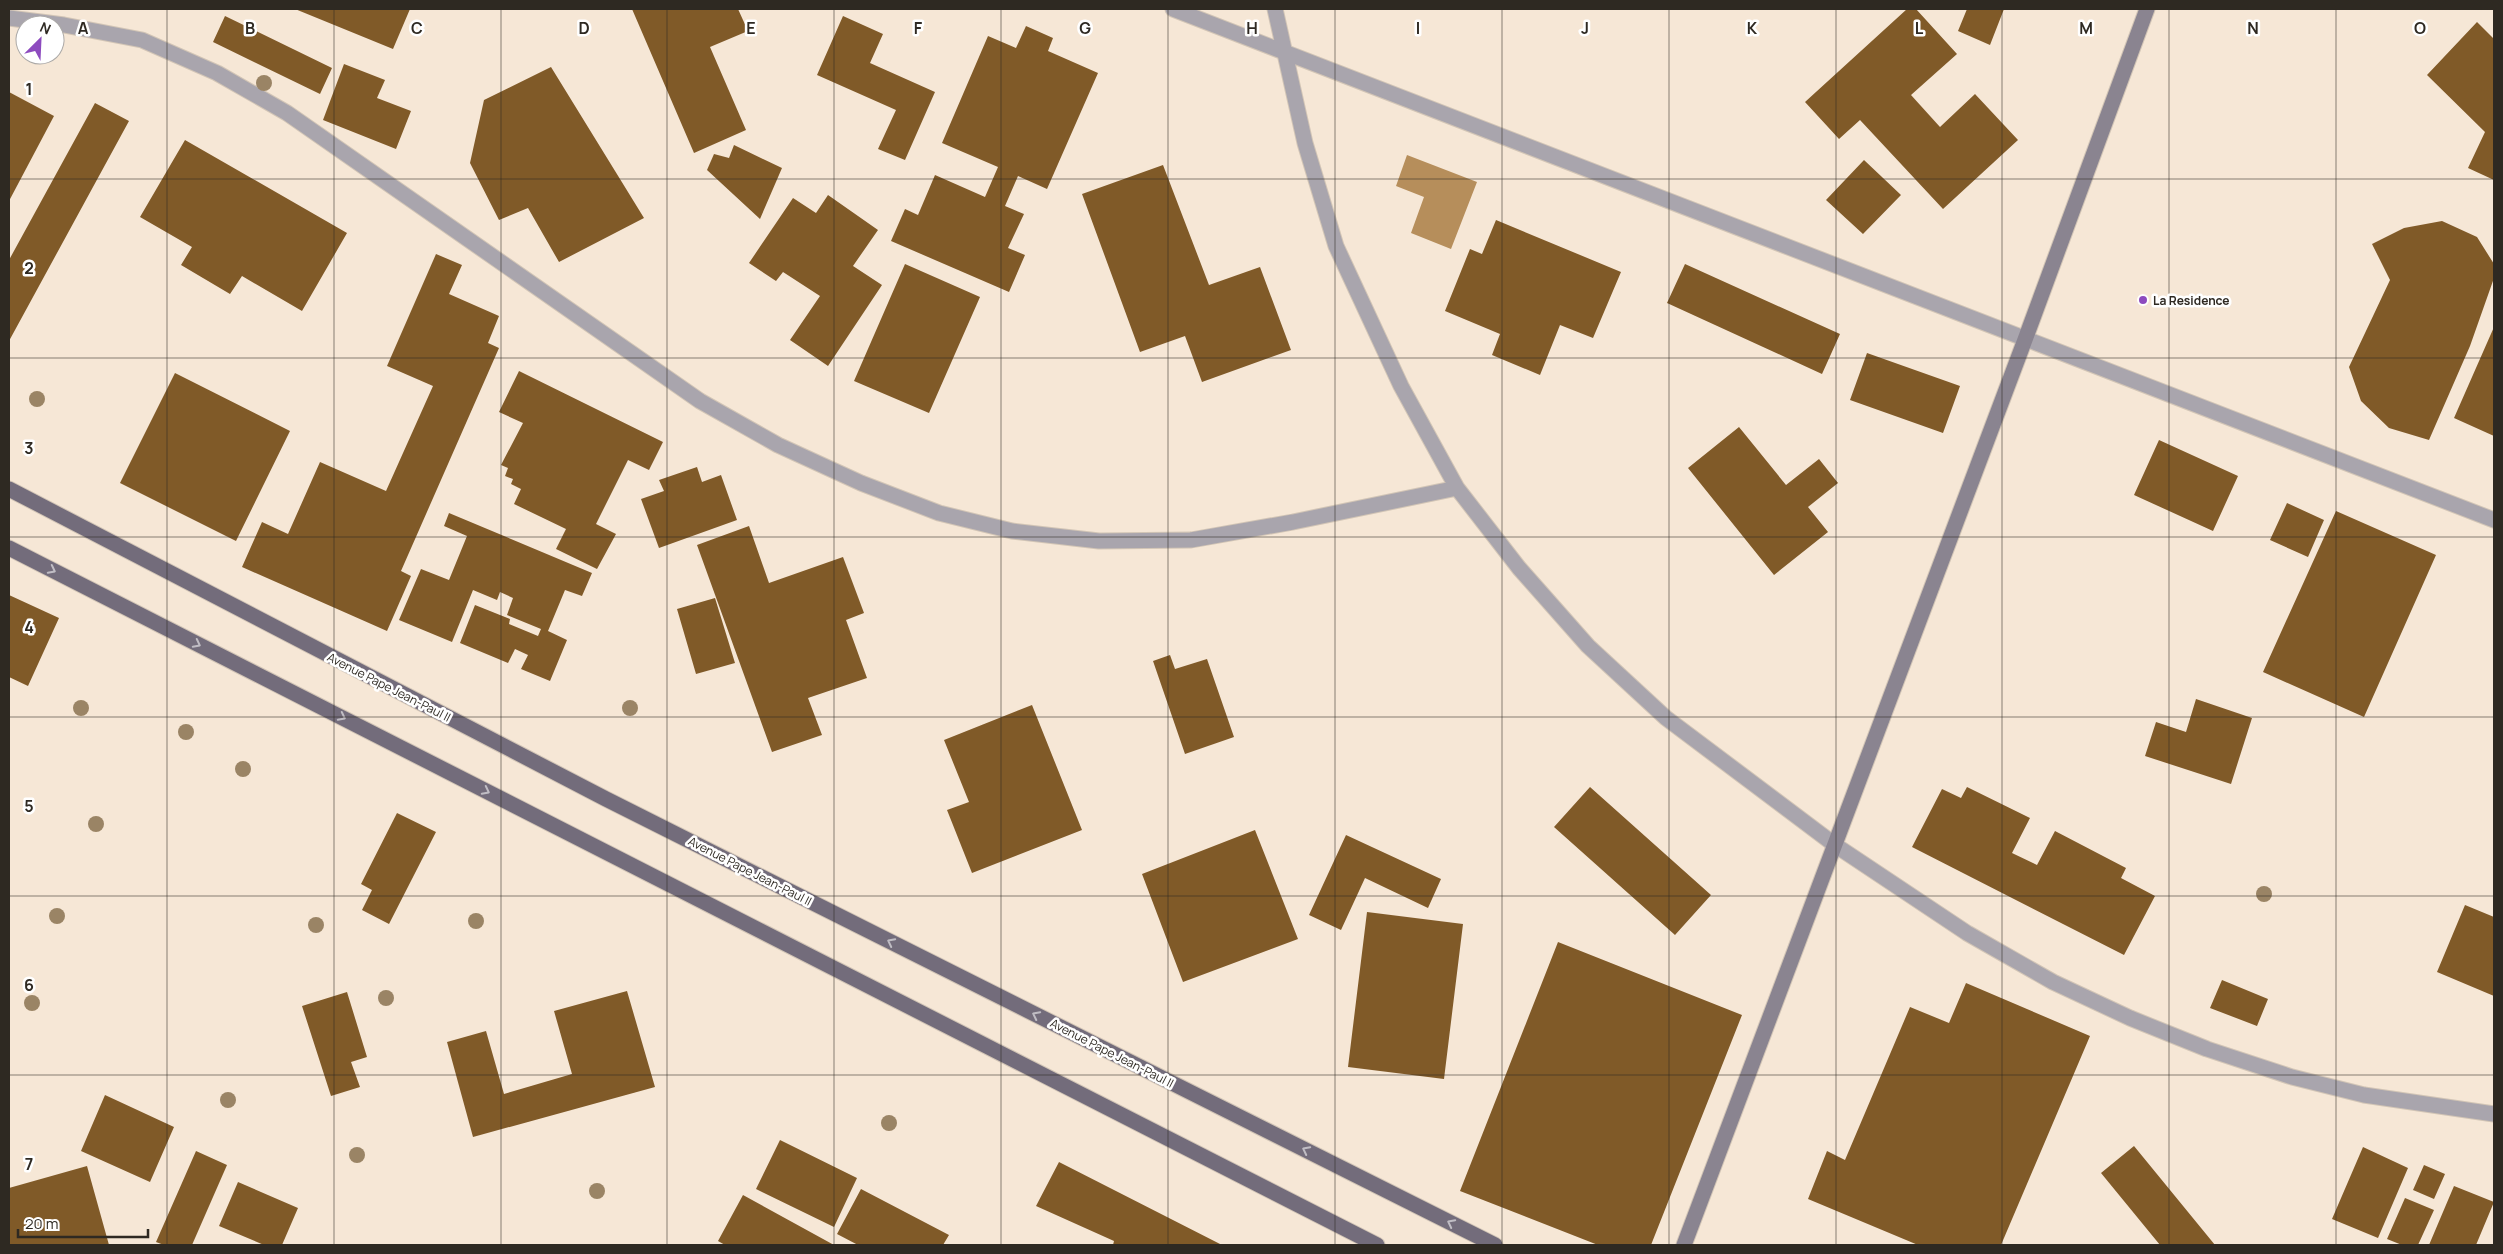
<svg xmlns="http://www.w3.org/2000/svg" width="2503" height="1254" font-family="Manrope,sans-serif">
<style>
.water{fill:#b68e5b}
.building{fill:#805a28}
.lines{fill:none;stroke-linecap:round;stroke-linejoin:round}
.street-casing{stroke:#d2c5b6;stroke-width:17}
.secondary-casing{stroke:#d2c5b6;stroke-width:17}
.primary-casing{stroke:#d2c5b6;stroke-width:17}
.street{stroke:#a9a5ad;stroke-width:15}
.secondary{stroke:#8a8490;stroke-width:15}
.primary{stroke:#736c7b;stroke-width:15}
.tree{fill:#9a8465}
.oneway{stroke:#c0bdc4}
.grid{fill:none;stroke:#2e2922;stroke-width:1;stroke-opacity:0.55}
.poi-dot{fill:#8d4bbf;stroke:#fff;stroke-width:2}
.labels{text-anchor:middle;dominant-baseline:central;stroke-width:5;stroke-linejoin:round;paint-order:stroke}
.poi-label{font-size:12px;font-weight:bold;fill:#2e2922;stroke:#fff;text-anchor:start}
.street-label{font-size:12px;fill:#2e2922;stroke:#fff}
.grid-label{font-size:16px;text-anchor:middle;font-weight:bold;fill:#2e2922;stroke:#fff;stroke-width:5;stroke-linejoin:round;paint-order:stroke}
</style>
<rect width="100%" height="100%" fill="#f6e7d6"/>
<path class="water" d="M1407,155L1477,182L1451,249L1411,233L1424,197L1396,186Z"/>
<path class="building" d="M295,9H410L393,49Z
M632,9H738L748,31L710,47L746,130L694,153Z
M1907,9H1916L1957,54L1911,95L1940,127L1975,94L2018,140L1943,209L1860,120L1839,139L1805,102Z
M1967,9H2004L1990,45L1958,31Z
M225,16L332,68L320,94L213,42Z
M843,16L883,34L870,63L935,92L905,160L878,149L896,110L817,75Z
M2477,22L2494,39V180L2468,168L2485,132L2427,75Z
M1026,26L1053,38L1048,51L1098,73L1047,189L1018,176L1005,206L1024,214L1008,248L1025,255L1009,292L891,241L905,209L918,215L935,175L985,197L998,167L942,143L988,36L1016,48Z
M344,64L385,80L377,98L411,111L396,149L323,120Z
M551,67L644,218L559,262L528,208L499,220L470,163L484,100Z
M9,92L54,116L9,201Z
M95,103L129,121L9,341V260Z
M185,140L347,233L302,311L242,276L230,294L181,265L192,247L140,217Z
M734,145L782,168L760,219L707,170L714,154L729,158Z
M1864,160L1901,195L1863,234L1826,200Z
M1163,165L1209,285L1260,267L1291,350L1202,382L1185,336L1140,352L1082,194Z
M828,195L878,230L853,266L882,285L828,366L790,340L820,296L783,272L776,281L749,263L793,198L816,213Z
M1496,220L1621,272L1593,338L1560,325L1540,375L1492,355L1500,334L1445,311L1470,249L1482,254Z
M2442,221L2477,237L2494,264V278L2470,346L2429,440L2389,428L2361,401L2349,367L2390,280L2372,244L2404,228Z
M436,254L462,265L449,294L499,316L488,343L499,348L401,571L411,576L387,631L242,567L262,522L288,534L320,462L386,491L433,386L387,366Z
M905,264L980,297L929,413L854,381Z
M1685,264L1840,334L1822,374L1667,303Z
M2494,327V436L2454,418Z
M1867,353L1960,386L1943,433L1850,400Z
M519,371L663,442L649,470L628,460L596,524L616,534L597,569L556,549L566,529L514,504L521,489L511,484L513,479L505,476L508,468L501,465L523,423L499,412Z
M175,373L290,431L236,541L120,483Z
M1739,427L1786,485L1819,459L1838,483L1808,507L1828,532L1774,575L1688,468Z
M2159,440L2238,476L2213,531L2134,495Z
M697,467L702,482L721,475L737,520L659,548L641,499L664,491L659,480Z
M2287,503L2324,520L2308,557L2270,540Z
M2336,511L2436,555L2364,717L2263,672Z
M449,513L592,573L582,596L565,590L548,631L567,640L550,681L521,669L528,655L515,649L508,663L460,643L475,605L510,619L509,624L538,636L541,629L507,615L513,598L500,592L497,600L473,590L452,642L399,620L421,569L449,580L467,536L444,526Z
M749,526L769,583L843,557L864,613L846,620L867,678L808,698L822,735L772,752L697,545Z
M9,595L59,618L28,686L9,677Z
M715,598L735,663L696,674L677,609Z
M1170,655L1175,669L1207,659L1234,737L1185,754L1153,661Z
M2196,699L2252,718L2231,784L2145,756L2156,722L2186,732Z
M1032,705L1082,830L972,873L947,810L969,802L944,740Z
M1590,787L1711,895L1675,935L1554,827Z
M1967,787L2030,818L2012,853L2037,865L2055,831L2126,868L2121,878L2155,896L2124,955L1912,847L1942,789L1961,798Z
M397,813L436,832L389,924L362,910L372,890L361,884Z
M1255,830L1298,939L1183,982L1142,874Z
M1346,835L1441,879L1428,908L1365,878L1341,930L1309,915Z
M2465,905L2494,917V996L2437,972Z
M1367,912L1463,924L1444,1079L1348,1067Z
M1558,942L1742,1015L1651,1245H1598L1460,1191Z
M2222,980L2268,999L2257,1026L2210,1008Z
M1966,983L2090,1036L2001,1245H1918L1808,1199L1827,1151L1845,1160L1910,1007L1949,1023Z
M627,991L655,1087L473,1137L447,1042L486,1031L504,1094L572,1074L554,1011Z
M347,992L367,1057L351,1062L360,1087L331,1096L302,1006Z
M105,1095L174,1127L150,1182L81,1151Z
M780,1140L857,1178L834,1227L756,1189Z
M2134,1146L2215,1245H2160L2101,1173Z
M2363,1147L2408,1168L2378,1238L2332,1219Z
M196,1151L227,1165L192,1245H164L156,1242Z
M1059,1162L1222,1245H1113L1114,1241L1036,1206Z
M2424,1165L2445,1174L2434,1199L2413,1190Z
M87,1166L109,1245H9V1188Z
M238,1182L298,1208L282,1245H264L219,1226Z
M2454,1186L2494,1202L2476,1245H2429Z
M861,1189L949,1235L943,1245H858L837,1234Z
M743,1195L834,1245H725L718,1241Z
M2405,1198L2434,1210L2418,1245H2402L2387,1239Z"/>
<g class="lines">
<g class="street-casing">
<path id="street" d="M1173,9L2494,520
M1275,9L1305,143L1336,246L1401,386L1457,488L1519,568L1588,646L1666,718L1835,845L1967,933L2053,982L2130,1018L2207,1049L2292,1077L2364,1095L2494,1114
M9,18L64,25L142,40L217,73L287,113L700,401L778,445L861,483L939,513L1012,531L1099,541L1191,540L1293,522L1457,488"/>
</g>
<g class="secondary-casing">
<path id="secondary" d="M1684,1245L2026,337L2147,9"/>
</g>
<g class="primary-casing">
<path id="primary" d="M9,489L606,799L1495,1245
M9,548L1377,1245"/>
</g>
<use href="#street" class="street"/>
<use href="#secondary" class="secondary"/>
<use href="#primary" class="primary"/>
</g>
<g class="tree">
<circle cx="264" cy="83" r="8"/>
<circle cx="37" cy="399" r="8"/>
<circle cx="81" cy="708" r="8"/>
<circle cx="630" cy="708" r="8"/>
<circle cx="186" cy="732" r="8"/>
<circle cx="243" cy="769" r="8"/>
<circle cx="96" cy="824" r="8"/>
<circle cx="2264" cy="894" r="8"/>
<circle cx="57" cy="916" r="8"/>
<circle cx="476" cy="921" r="8"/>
<circle cx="316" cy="925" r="8"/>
<circle cx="386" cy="998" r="8"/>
<circle cx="32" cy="1003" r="8"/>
<circle cx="228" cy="1100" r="8"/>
<circle cx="889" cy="1123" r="8"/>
<circle cx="357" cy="1155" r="8"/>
<circle cx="597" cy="1191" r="8"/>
</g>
<defs><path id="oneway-chevron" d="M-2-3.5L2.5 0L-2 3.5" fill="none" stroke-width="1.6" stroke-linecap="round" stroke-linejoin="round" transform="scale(1.25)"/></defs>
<g class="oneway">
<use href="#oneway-chevron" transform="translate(52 570) rotate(27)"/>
<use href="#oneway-chevron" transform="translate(197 644) rotate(27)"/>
<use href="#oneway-chevron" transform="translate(342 717) rotate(27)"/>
<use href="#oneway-chevron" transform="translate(486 791) rotate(27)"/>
<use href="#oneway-chevron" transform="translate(891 942) rotate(-153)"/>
<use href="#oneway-chevron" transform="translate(1036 1015) rotate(-153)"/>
<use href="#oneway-chevron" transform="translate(1306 1150) rotate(-153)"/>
<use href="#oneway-chevron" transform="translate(1451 1223) rotate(-153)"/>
</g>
<path class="grid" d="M167,9V1245M334,9V1245M501,9V1245M667,9V1245M834,9V1245M1001,9V1245M1168,9V1245M1335,9V1245M1502,9V1245M1669,9V1245M1836,9V1245M2002,9V1245M2169,9V1245M2336,9V1245M9,179H2494M9,358H2494M9,537H2494M9,717H2494M9,896H2494M9,1075H2494"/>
<circle class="poi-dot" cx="2143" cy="300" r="5"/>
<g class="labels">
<g class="poi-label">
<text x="2153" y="300">La Residence</text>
</g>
<g class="street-label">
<text transform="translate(389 687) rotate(27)">Avenue Pape Jean-Paul II</text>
<text transform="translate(750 871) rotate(27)">Avenue Pape Jean-Paul II</text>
<text transform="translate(1112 1053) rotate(27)">Avenue Pape Jean-Paul II</text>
</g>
</g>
<g class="grid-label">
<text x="83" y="34">A</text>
<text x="250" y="34">B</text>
<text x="417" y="34">C</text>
<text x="584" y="34">D</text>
<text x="751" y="34">E</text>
<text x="918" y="34">F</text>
<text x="1085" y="34">G</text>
<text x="1252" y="34">H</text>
<text x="1418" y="34">I</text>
<text x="1585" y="34">J</text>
<text x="1752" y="34">K</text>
<text x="1919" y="34">L</text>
<text x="2086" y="34">M</text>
<text x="2253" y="34">N</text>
<text x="2420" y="34">O</text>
<text x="29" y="95">1</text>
<text x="29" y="274">2</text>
<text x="29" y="454">3</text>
<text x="29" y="633">4</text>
<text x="29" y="812">5</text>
<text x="29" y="991">6</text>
<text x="29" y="1170">7</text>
</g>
<rect width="2503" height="1254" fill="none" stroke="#2e2922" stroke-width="20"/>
<g transform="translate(40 40) rotate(24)"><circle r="24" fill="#ffffff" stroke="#aba9a7"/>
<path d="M0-4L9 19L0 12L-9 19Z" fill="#8d4bbf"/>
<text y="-8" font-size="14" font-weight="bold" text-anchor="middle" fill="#2e2922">N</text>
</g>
<path d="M18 1229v8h130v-8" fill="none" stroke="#2e2922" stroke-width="2.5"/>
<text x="25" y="1229" font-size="15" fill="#2e2922" stroke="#ffffff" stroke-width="4" paint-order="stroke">20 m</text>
</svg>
